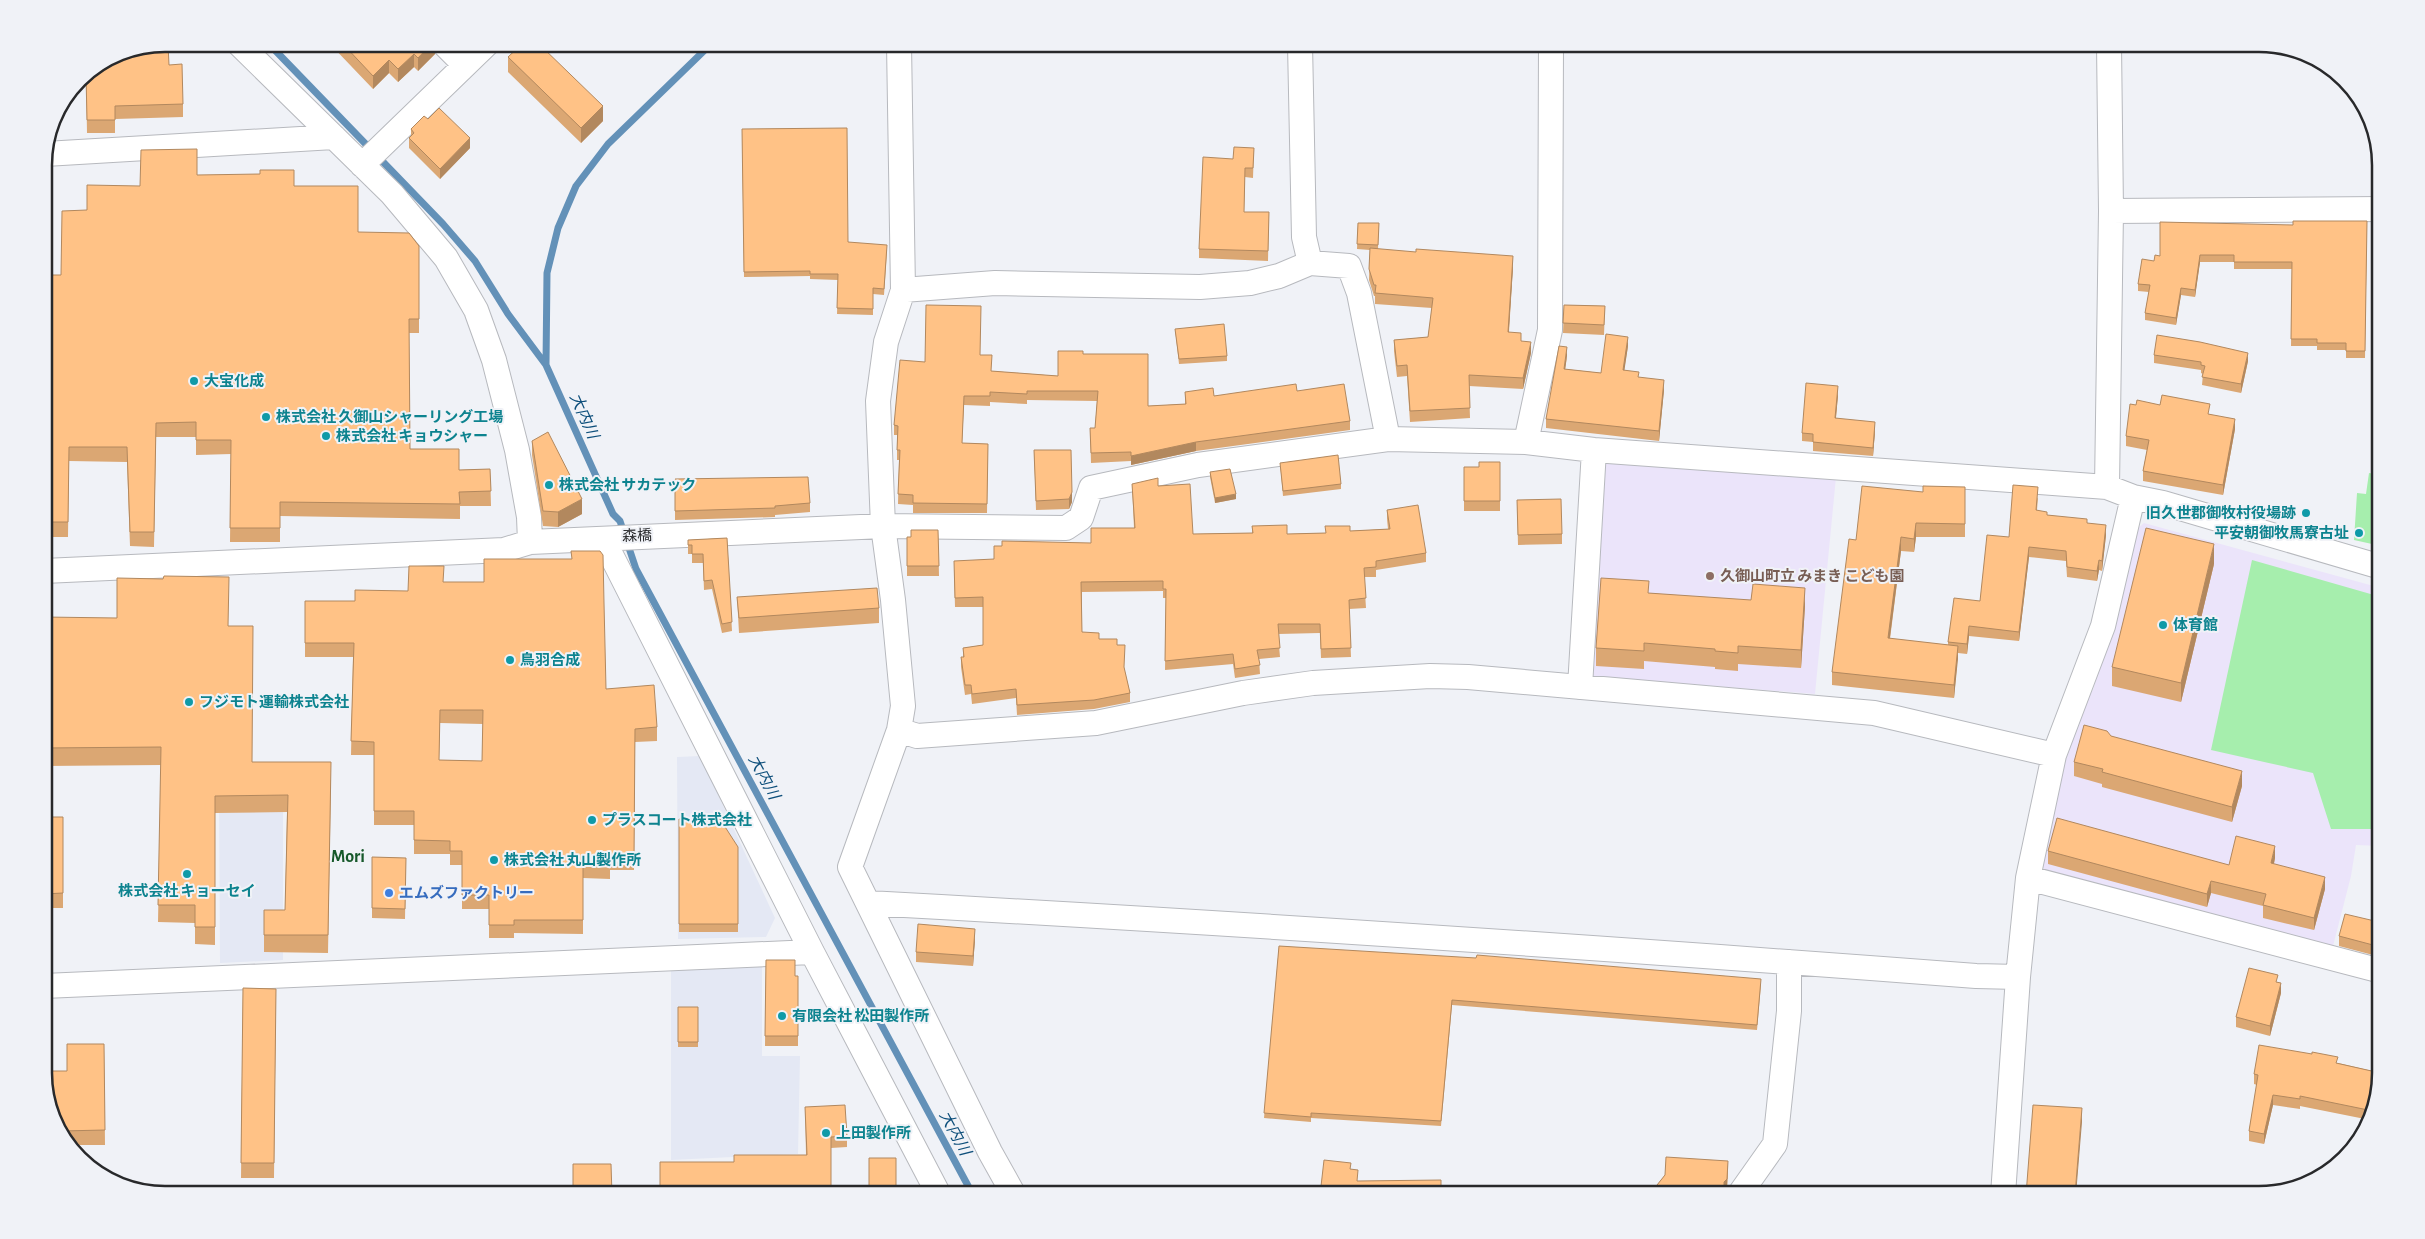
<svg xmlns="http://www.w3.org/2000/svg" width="2425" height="1239" font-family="'Alegreya Sans','Noto Sans JP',sans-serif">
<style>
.built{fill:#e4e8f4}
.education{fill:#ebe4fa}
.green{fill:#a6eead}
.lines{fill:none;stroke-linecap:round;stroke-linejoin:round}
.stream{stroke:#6391b8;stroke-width:7}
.minor-casing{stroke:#b7b9be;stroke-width:26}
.minor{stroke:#fff;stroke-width:24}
.wall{fill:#dba773;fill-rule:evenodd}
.shaded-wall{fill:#b2885e}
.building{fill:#ffc286;stroke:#b2885e;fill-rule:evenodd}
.culture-dot{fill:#0f9aa8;stroke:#f0f2f7;stroke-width:2}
.education-dot{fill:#8d6e63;stroke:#f0f2f7;stroke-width:2}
.shop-dot{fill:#3f7fe0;stroke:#f0f2f7;stroke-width:2}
.labels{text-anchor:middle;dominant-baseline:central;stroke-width:4;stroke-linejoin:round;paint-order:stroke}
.culture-label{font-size:15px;font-weight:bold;fill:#0d838f;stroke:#f0f2f7;text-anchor:start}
.street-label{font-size:15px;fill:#28292b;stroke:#f0f2f7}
.education-label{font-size:15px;font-weight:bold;fill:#785e54;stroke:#f0f2f7;text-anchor:start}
.shop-label{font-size:15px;font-weight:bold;fill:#366cbe;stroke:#f0f2f7;text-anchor:start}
.water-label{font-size:16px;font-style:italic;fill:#0e4f7b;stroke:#f0f2f7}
.quarter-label{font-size:18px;font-weight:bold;fill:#16582a;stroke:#f0f2f7}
.rim{fill:none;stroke:#28292b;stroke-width:2.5}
</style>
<rect width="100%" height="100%" fill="#f0f2f7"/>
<path class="built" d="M700,756L775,918L766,937L678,939L677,757Z
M219,774H283V960L220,963Z
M762,966V1056H800L798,1154L671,1160V970Z"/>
<path class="education" d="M1599,457L1836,477L1815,694L1589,676Z
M2144,523L2381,588V846L2356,845L2351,876L2332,950L2049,878L2039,861L2057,781L2081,704L2093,690L2137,529Z"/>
<path class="green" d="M2369,473L2381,475V546L2354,540L2357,493L2366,494Z
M2252,560L2381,597V829H2331L2313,773L2211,750Z"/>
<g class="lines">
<path class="stream" d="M269,44L443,224L475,261L508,314L546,365L613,514L620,521L636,569L973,1195
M546,364L547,273L558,228L576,186L608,144L711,44"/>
<g class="minor-casing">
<path id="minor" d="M444,44L465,65
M899,44L903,290
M1300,44L1304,237L1310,263
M45,154L334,137
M362,165L487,44
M2111,211L2381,209
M1526,442L1550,330L1551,44
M2107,487L2111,211L2109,44
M603,539L812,952L939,1195
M530,542L883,526L1066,528L1081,518L1091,488L1198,465L1388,439L1526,442L1594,450L2107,487L2133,497L2163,503L2381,567
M44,571L504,550L530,542L529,517L517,450L494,360L476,310L446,258L392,194L239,44
M1580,687L1594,450
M899,730L917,736L1096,723L1243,693L1313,683L1430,676L1468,677L1874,713L2054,755
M2028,878L2381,971
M868,903C1237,923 1607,948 1976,976L2018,977
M44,986L812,952
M1014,1195L990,1152L850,867L899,730L903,706L893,600L883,526L878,401L886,342L903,290L995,283L1200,287L1250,283L1279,276L1310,263L1349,266L1359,293L1388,439
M1739,1195L1775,1144L1789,1011V962
M2003,1195L2018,977L2028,878L2054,755L2103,626L2133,497"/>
</g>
<use href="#minor" class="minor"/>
</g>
<path class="wall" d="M330,44H435V54L418,71L414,67L398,82L389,73L373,89Z
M508,57L603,121L581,143L508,72Z
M169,65L183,104V117L115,119V133H87L86,75Z
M428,119L470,148L440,179L409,148V138L411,136V129Z
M742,129L848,242L887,250L884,295L873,294V315L837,314L838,280L810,279V276L744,277Z
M1254,148L1253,178L1245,177L1244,212H1269L1268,261L1199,258V249L1233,159Z
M197,175L294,186L358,232L419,246V333H409L410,449L459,470L490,469L491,506H460V519L280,516V542H230L231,454L196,455V437H156L154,547L130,546L127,462L69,461L68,537H44V275H61L87,210Z
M2367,221L2365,358H2346V350H2317V346H2291L2292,269H2234V262H2200L2195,297L2181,295L2176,325L2145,320V313L2149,292L2138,291V284L2154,261L2160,256L2293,225Z
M1358,223H1379L1378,249L1513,267L1509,332L1521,341L1531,353L1523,389L1469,386L1470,418L1410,422L1407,376L1397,377L1394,351V340L1428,337L1432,308L1375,304V296H1374L1369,280L1370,250L1357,249Z
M1564,305L1605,306L1604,335L1563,333Z
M1175,329L1227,356V361L1179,364Z
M1628,346L1624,370L1664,390L1659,441L1546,428V419L1567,356L1565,369L1601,373Z
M1083,354L1148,406L1185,404V392L1214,396L1297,391L1350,421V430L1196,451L1131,465V461L1091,463L1090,428H1095L1097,401L1027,400V404L990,402V406L964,405L962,443L988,444L987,513H913V505L898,504L899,460H897V435H894V425L925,362L980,355L991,371L1058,376Z
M2154,355L2248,361L2241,393L2202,385L2203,374L2201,373V370L2154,363Z
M1838,395L1836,418L1875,431L1873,456L1813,451V442L1802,441V433Z
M2210,414L2235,429L2223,495L2143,481V471L2147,450L2126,446V436Z
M532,441L582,514L558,527L543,526L532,455Z
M1034,450L1072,502L1069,509L1036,510Z
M1500,462V511H1464V467H1479Z
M1280,463L1341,484V489L1283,496Z
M1210,472L1236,499L1215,503L1210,477Z
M675,479L810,503V512L775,515V517L675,520Z
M1132,484L1158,486L1193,534L1252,533V526L1287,534L1325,533L1350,531L1388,529L1387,519V510L1426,553V562L1376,570V577H1364L1366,608L1349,609L1351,657L1321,658L1320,633L1278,634L1280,657L1259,659L1260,674L1235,678L1233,664L1165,670L1166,598H1163V591L1082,592V632L1099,639L1117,645L1124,668L1130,693V702L1094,709L1017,715L1016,698L972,704L971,694L965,695L961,667V657H963V648L983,645V607H955L954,570L994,559L1002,546L1091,543L1134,528Z
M1965,487V537H1916L1914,552L1901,551L1890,639L1948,645V642L1980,601L2038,497L2037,510L2047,515L2087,523L2106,535L2102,571L2099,570L2097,581L2067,577L2066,561L2029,557L2019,641L1969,636L1967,654L1958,653L1954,698L1832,685V672L1856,540L1923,492Z
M1517,500L1562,534V544L1518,545Z
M938,530L939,576H907V537H911Z
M727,538L732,631L722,633L712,589L704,590L703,563H692V554H688V540Z
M2214,564L2181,702L2112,686V667Z
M444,582L606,689L657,727V741L635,742L634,870H610V879L583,878V934L514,933V938H489V909H462V865H450V854H414V825H374V755H351L353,657H305V601H355L408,591ZM440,723L483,724L482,761L439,760Z
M1649,593L1805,606L1801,668L1738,664V671L1715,669V667L1644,661V669L1596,666V648Z
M737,597L879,608V623L739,633Z
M44,617L228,626L252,762L331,780L328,953L264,952V910H285L287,812L215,813V945L195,944V923L158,922L161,765L44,766Z
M2111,736L2242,786L2232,822L2102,787V784L2074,776V762Z
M44,817H63V908H44Z
M679,819L738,847V932H679Z
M2048,851L2229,865L2275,858L2274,864L2325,889L2314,930L2263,918V906L2211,893L2207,907L2048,864Z
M372,857L406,858L405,919L372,918Z
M2379,932L2373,955L2339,946V936Z
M975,939L973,966L916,962V952Z
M1279,946L1761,984L1757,1030L1452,1005L1441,1126L1311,1118V1122L1264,1118Z
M766,960L795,976H798V1046H765Z
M2278,982L2281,993L2270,1036L2236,1027V1017Z
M243,988L276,989L274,1178H241Z
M678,1007H698V1047H678Z
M104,1044L105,1145H69L64,1141L44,1081L67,1071Z
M2338,1063L2381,1073L2370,1120L2300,1106V1109L2273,1105L2264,1144L2249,1141V1131L2257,1085L2254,1084V1074Z
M805,1107L847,1136V1147L831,1148V1195L734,1162L806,1155Z
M1728,1171L1727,1189L1724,1192V1195H1649L1665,1175Z"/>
<path class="shaded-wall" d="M431,44H435V54L418,71V58Z
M414,54V67L398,82V69Z
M389,60V73L373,89V76Z
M603,106V121L581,143V128Z
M470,138V148L440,179V169Z
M2200,255V262L2195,297V290Z
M1513,256V267L1508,343V332Z
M2181,288V295L2176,325V318Z
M1628,337V346L1623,380V370Z
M1531,342V353L1523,389V378Z
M1567,347V356L1564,378V369Z
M2248,353V361L2241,393V384Z
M1664,380V390L1659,441V431Z
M1838,386V395L1835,427V418Z
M2235,419V429L2223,495V485Z
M1875,422V431L1873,456V448Z
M1196,442V451L1131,465V456Z
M1072,492V502L1069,509V499Z
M1236,494V499L1215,503V498Z
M582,499V514L558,527V512Z
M1916,523V537L1914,552V539Z
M2106,525V535L2102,571V561Z
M1901,537V551L1888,652V638Z
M2214,544V564L2181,702V683Z
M2029,547V557L2019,641V632Z
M2099,560V570L2097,581V571Z
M1805,588V606L1801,668V650Z
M1969,626V636L1967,654V644Z
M1958,646V659L1954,698V685Z
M2242,771V786L2232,822V807Z
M2275,846V858L2271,876V863Z
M2325,877V889L2314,930V918Z
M2211,881V893L2207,907V894Z
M2379,922V932L2373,955V945Z
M975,929V939L973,966V956Z
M2281,983V993L2270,1036V1026Z
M2273,1095V1105L2264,1144V1134Z
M2082,1108V1122L2076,1195H2075Z
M1728,1161L1727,1189L1724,1192V1195V1182Z"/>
<path class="building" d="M166,44H168L169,65L182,64L183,104L115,106V120H87L86,75L119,53Z
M343,44H431L418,58L414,54L398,69L389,60L373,76Z
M522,44H539L603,106L581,128L508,57Z
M439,108L470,138L440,169L409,138L414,133L411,129L424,116L428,119Z
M847,128L848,242L887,245L884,289L873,288V309L837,308L838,274H810V271L744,272L742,129Z
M1234,147L1254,148L1253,168H1245L1244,212H1269L1268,251L1199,249L1203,157L1233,159Z
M197,149V175L260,174V170H294V186H358V232L409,233L419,246V319H409L410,449H459V470L490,469L491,491L459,492L460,504L280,502V528H230L231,440H196V422L156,423L154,532H130L127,447H69L68,522H44V275H61L62,211L87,210V185L140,186L141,150Z
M2293,221H2367L2365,351H2346V343H2317V339H2291L2292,262H2234V255H2200L2195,290L2181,288L2176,318L2145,313L2150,285L2138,284L2142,259L2154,261L2155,255L2160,256V222L2293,225Z
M1358,223H1379L1378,245L1357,244Z
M1370,248L1416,252V249L1513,256L1508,332L1521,333V341L1531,342L1523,378L1469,375L1470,408L1410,411L1407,365L1397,366L1394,340L1428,337L1433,298L1375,293L1376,285H1374L1369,269Z
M926,305L981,306L980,355H992L991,371L1058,376V351H1083V354H1148V406L1186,404L1185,392L1213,388L1214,396L1296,384L1297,391L1344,384L1350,421L1196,442L1131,456V452L1091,453L1090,428H1095L1098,391H1027V394L990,392V396H964L962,443L988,444L987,504L913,503V495L898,494L900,450H897L898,426L894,425L900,360L925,362Z
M1564,305L1605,306L1604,325L1563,323Z
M1224,324L1227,356L1179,359L1175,329Z
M1606,334L1628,337L1623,370L1639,372L1638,377L1664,380L1659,431L1546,419L1559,346L1567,347L1564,369L1601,373Z
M2157,335L2200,342L2248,353L2241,384L2202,377L2205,366L2201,365V362L2154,355Z
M1806,383L1838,386L1835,418L1875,422L1873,448L1813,442V434L1802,433Z
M2162,395L2210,404L2208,414L2235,419L2223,485L2143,471L2149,440L2126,436L2130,404L2136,405L2137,400L2160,405Z
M548,432L582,499L558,512L543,511L532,441Z
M1034,450H1071L1072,492L1069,499L1036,501Z
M1338,455L1341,484L1283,491L1280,463Z
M1479,462H1500V501H1464V467H1479Z
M1230,469L1236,494L1215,498L1210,472Z
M808,477L810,503L775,506V508L675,511V479Z
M1158,478V486L1190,484L1193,534L1253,533L1252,526L1287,525V534L1326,533L1325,526H1350V531L1390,529L1387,510L1418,505L1426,553L1376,561V567L1364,568L1366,598L1349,600L1351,648L1321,649L1320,624H1278L1280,648L1257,650L1260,665L1235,669L1233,654L1165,661L1166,589H1163V581L1081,582L1082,632L1099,633V639H1117V645H1125L1124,667L1130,693L1094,700L1017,705L1016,689L972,694L971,685H965L961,657H964L963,648L983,645V597L955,598L954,561L994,559V546H1002V541L1091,543V528H1135L1132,484Z
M2013,485L2038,487L2036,510L2047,512V515L2087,519V523L2106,525L2102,561L2099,560L2097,571L2067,567L2066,551L2029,547L2019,632L1969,626L1967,644L1948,642L1954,598L1980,601L1987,535L2009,537Z
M1862,486L1923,492V486L1965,487V524L1916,523L1914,539L1901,537L1888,638L1958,646L1954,685L1832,672L1849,539L1856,540Z
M1561,499L1562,534L1518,535L1517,500Z
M2146,528L2214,544L2181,683L2112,667Z
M911,530H938L939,566H907V537H911Z
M727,538L732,622L722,624L712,580L704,581L703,554H692V545H688V540Z
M571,551H600L603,555L604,603L606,689L654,685L657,727L635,729L634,856H610V865H583V920H514V925H489V895H462V851H450V841L414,840V811H374V742L351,741L354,643H305V601H355V590L408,591L409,566H444L443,582H484V559H572ZM440,710H483L482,761L439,760Z
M164,576L229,577L228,626H253L252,762H331L328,935H264V910H285L288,795L215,796V927H195V905H158L161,747L44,748V617L117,618V578L163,579Z
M1601,578L1649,581L1648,593L1751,600L1753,584L1805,588L1801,650L1738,646V653L1715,651V649L1644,643V651L1596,648Z
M877,588L879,608L739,618L737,597Z
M2084,725L2107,731L2111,736L2242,771L2232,807L2102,772L2103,769L2074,762Z
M44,817H63V893L44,894Z
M2057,818L2229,865L2236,836L2275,846L2271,863L2325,877L2314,918L2263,905L2266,894L2211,881L2207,894L2048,851Z
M679,819H720L738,847V924H679Z
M372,857L406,858L405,909L372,908Z
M2345,914L2379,922L2373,945L2339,936Z
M918,924L975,929L973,956L916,952Z
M1279,946L1476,958L1477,955L1761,979L1757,1025L1452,1000L1441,1121L1311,1113V1117L1264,1113Z
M766,960H795V976H798V1036H765Z
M2249,968L2278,975L2276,982L2281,983L2270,1026L2236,1017Z
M243,988L276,989L274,1163H241Z
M678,1007H698V1042H678Z
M67,1044H104L105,1130L61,1131L44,1081V1071H67Z
M2259,1045L2312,1054V1052L2338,1057L2336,1063L2376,1072V1069L2381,1070V1073L2373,1111L2300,1096V1099L2273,1095L2264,1134L2249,1131L2258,1075L2254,1074Z
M845,1105L847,1136L831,1137V1195H660V1162H734V1155H807L805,1107Z
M2033,1105L2082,1108L2075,1195H2026Z
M1666,1157L1728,1161L1727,1179L1724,1182V1189L1717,1188L1716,1195H1649L1665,1175Z
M869,1158H896V1195H869Z
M1324,1160L1351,1163L1350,1169L1358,1170L1357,1181L1441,1180V1195H1320Z
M573,1164H611L612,1195H573Z
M1512,1190L1513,1195H1448Z"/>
<g class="culture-dot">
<circle cx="194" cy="381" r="5"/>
<circle cx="266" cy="417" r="5"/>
<circle cx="326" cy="436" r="5"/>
<circle cx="549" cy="485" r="5"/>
<circle cx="2306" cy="513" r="5"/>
<circle cx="2359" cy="533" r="5"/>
<circle cx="2163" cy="625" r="5"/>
<circle cx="510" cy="660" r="5"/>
<circle cx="189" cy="702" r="5"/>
<circle cx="592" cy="820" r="5"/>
<circle cx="494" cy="860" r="5"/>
<circle cx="187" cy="874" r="5"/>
<circle cx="782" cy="1016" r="5"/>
<circle cx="826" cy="1133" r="5"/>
</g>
<circle class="education-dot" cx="1710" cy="576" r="5"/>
<circle class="shop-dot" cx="389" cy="893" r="5"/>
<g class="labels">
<g class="culture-label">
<text x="204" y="381">大宝化成</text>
<text x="276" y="417">株式会社 久御山シャーリング工場</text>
<text x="336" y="436">株式会社 キョウシャー</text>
<text x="559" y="485">株式会社 サカテック</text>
<text x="2296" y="513" text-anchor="end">旧久世郡御牧村役場跡</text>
<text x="2349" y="533" text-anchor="end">平安朝御牧馬寮古址</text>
<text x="2173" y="625">体育館</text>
<text x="520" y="660">鳥羽合成</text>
<text x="199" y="702">フジモト運輸株式会社</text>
<text x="602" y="820">プラスコート株式会社</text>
<text x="504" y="860">株式会社 丸山製作所</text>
<text x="187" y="891" text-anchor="middle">株式会社 キョーセイ</text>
<text x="792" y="1016">有限会社 松田製作所</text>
<text x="836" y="1133">上田製作所</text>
</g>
<g class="street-label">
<text transform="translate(637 536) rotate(-2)">森橋</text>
</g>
<g class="education-label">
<text x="1720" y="576">久御山町立 みまき こども園</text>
</g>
<g class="shop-label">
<text x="399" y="893">エムズファクトリー</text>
</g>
<g class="water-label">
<text transform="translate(584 416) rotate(66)">大内川</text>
<text transform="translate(764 777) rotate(62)">大内川</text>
<text transform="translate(955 1133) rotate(62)">大内川</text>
</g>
<g class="quarter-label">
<text x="348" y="857">Mori</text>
</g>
</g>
<path d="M0 0H2425V1239H0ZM165 52H2259A113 113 0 0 1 2372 165V1073A113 113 0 0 1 2259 1186H165A113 113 0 0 1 52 1073V165A113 113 0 0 1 165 52Z" fill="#f0f2f7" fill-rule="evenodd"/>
<path class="rim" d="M165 52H2259A113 113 0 0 1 2372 165V1073A113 113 0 0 1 2259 1186H165A113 113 0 0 1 52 1073V165A113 113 0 0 1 165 52Z"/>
</svg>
